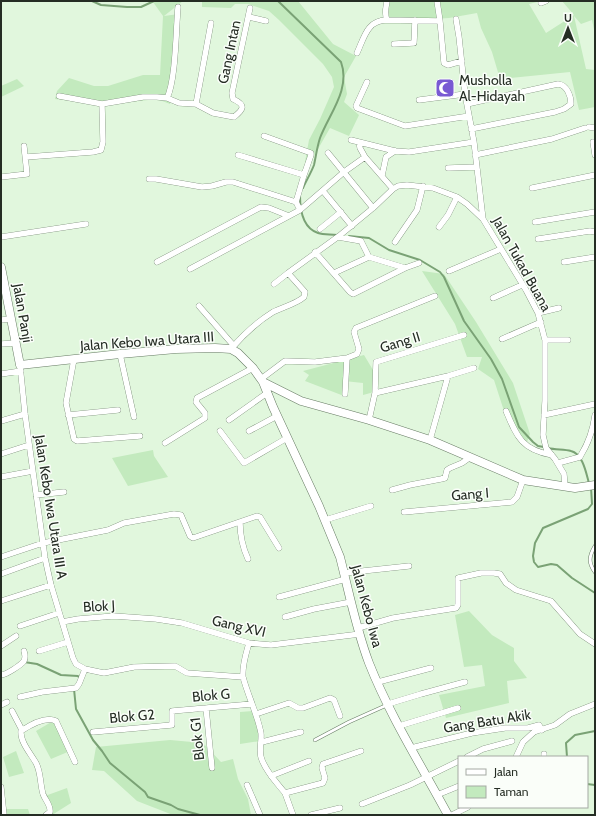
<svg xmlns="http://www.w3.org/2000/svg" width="596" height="816" font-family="Cabin,sans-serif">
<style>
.green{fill:#c3eabe}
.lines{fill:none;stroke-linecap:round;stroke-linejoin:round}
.stream{stroke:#7aa275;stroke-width:2}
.lane-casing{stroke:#677b64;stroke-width:4}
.street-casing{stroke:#677b64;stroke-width:6}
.secondary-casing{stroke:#677b64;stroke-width:9}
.lane{stroke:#fff;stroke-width:3}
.street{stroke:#fff;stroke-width:5.5}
.secondary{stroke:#fff;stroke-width:8}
.labels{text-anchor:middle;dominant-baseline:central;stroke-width:3;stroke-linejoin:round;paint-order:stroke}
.street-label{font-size:14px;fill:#252d24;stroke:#fafef9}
.poi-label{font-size:14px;fill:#252d24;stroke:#fafef9;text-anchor:start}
</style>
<rect width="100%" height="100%" fill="#e1f7dd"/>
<path class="green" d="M156,1H183L164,16L179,14V24L170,104L157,99L104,105L55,99L57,91L69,78L94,86H108L143,75H160L163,16L153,2Z
M202,1H298L333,44L356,56L344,77L347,94L344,102L359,115L349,136L330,128L310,163L305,162L309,140L320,119L334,87L332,77L323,64L279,20L269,11L248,4H235L231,8L202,7Z
M386,1H541L529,4L546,33L574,15L562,1H595V34L592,20L581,24L574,16L586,69L595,70V107L579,110L570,72L500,79L492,52L481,28L477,13L449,18L386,22Z
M17,79L24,86L1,97V86Z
M422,271L444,274L476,322L513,383L530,434L527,442L513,431L504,411L494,380L478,369L482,357H467L455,324Z
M364,355L373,370L374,392L363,395V383L344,381V396L305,381L309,375L303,371Z
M153,450L154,456L168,477L128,486L112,458Z
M469,611L492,635L514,648V661L527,678L507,681L509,703L446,718L439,695L485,686L482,665L464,667L455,615Z
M253,711L260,741L240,744V712Z
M53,721L70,751L51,759L36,731Z
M170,740L203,743L221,762L233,759L238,779L248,799L251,815H173L137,801L104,771L92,770L96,747Z
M16,751L24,773L9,777L3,757Z
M67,788L71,803L52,815L45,796Z
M6,809H28L30,815H5Z"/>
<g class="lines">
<path class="stream" d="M92,1L101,5L127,7H141L154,1H162
M278,1L341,62C351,89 329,114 320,138C317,147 316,156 314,165C311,173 306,181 303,188
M300,196C300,210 303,228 318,233C324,235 331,234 337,235
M349,236L369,238L389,250L420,260L440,272L444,277L464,321L491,359L502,379L519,427L533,442L538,446L544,447
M548,448C556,450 564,449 571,451C583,454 586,473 589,483
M591,487L592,504L588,509L543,528L535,543L533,556L534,562L538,567L551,564L557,565L572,578L595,593
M24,662L37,664L61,675L78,676L80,679
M74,689L76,709L93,740L102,751L110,763L145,792L148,797L171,805L178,809L200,815
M567,757L566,743L575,735L595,731
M587,784L595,785"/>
<g class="lane-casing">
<path id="lane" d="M595,546C589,556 588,563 595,572
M315,740L349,722L387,705"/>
</g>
<g class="street-casing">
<path id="street" d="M437,1L440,21
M541,3L546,1
M249,17L266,21
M456,19L459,37L465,94L474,142L483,219
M387,20L440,21L444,63L448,65L462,61
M394,44L414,43L415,20
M357,53C364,38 367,20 387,20C384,13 386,8 387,1
M367,82L356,106L357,108L405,126L469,116
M59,96L102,104L143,97H157L167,98C176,80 176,28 178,7
M167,98L179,103L196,104L213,113L234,117C244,109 246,105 233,99L232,93L250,8
M419,100L465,94
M196,104L211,23
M467,104L558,84C567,85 571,96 571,104L564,109L555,112L471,129
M589,127L595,128
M264,136L311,153V155L304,175
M351,140L395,151L409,152L474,142
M359,142L360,148L365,157
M593,142L595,155
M328,153L373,208
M238,155L304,175L296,202
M475,155L552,139L585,128
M26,157L93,152L101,150L103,142L102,104
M448,168L477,167
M382,176L386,157L395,151
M1,177L27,174L24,146
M149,179H156L202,187L212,186L226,182H233L296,202L300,210
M532,188L595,175
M323,191L352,226
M535,222L595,212
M439,227L448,215L457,197
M320,229L341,212
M1,237L86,224
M338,237L361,241L369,257L405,268L419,263
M538,239L590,231L595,232
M395,242L417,210L423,186
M315,252L350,292L353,294L405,268
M157,262L261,207L269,208L289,216
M564,262L595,257
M190,269L300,210L344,172L365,157L393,189
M449,271L501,249
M334,273L369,257
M274,284L288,273
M493,298L522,285
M199,306L234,346
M538,313L559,308
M1,320L11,319
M502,339L541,322
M545,340H568
M1,344L15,343
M231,349C243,335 257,322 273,312C283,307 296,304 304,297L305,292L288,273L339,236L373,208L393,189L398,186L407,185L433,188L457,197L467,204L483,219L526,290L538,313L545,340V401L543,435L546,448L555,459L564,474L565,486
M120,354L134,417
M74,359L66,403L74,439L77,441L140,436
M20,365L25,414L45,558L51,585L73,658L76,664L85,669L104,673L134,667L175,666L187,673L243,677
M1,374L21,371
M261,379L285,361L315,362L347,358L357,354L359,349L354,332L356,328L435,296
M375,393L448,376L474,368
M345,394L347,358
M506,411C517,437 522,450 552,455
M68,415L118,410
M544,415L595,404
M229,420L267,393
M369,420L375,393L376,362L464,335
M1,421L25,414
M220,431L244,463L287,438
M249,431L277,416
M430,440L448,376
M165,443L205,418V413L196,402L197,398L253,368
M1,454L29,445
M558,463L580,457L581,455C589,442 593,430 595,415
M1,477L33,471
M392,490L410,485L441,479L445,478L447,470L450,468L462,463L469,458
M36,495L64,492
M404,512L512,502L517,497L523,480
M325,520L371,506
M240,522C240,536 242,546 248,559
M1,557L43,543L108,530L124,523L174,514L181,515L190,536L193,538L257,516L260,517L279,548
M344,573L409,566
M1,574L45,558
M279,597L346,579
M1,601L51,585
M285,617L314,609L351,602
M62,622L78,619L114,616L156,619L182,623L249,643L271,645L360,634
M20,626L59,613
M358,628L393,618L456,608L458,605V578L481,573H494L500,574L506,583L516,590L551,601L580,634L595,644
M249,643C246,654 242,665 243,677C248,696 257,713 261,733C262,742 258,752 262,760C267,773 277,783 285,793L323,783L325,778L322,768L323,764L361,751
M1,646L16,636
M39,651L68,642
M1,675C6,675 21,665 24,661C26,657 25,654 24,651
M378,682L431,668
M20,697L42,692L76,688L79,684L85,669
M388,704L421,694L465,682
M1,705L7,702
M206,708L212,768
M12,711L22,730
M256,714L289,703L298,708H303L330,698L334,700L340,716
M399,726L458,708
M93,732L172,725V711L252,704
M262,742L301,732
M411,748L472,733L505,728H528L539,725L542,730
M544,754V757
M467,757L483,749L512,741
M516,757L523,742L534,732L555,725L570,714L595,704
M271,776L309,761
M247,785L260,815
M1,787L4,815
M285,793L293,815
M437,795L459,786
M362,804L410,785L459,761
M46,815L50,812C51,805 45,800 43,794C40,784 41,772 36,763C31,754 20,742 21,731C30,725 46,716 56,721L75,762
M311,815L340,808
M452,815L468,807"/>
</g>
<g class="secondary-casing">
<path id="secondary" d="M1,267L20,365L120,354L176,349L215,348L231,349L238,353L253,368L263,382L273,407L319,506L340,557C349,592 356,629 369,663C390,716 421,765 448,815
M263,382L301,401L369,420L430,440L523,480L575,488L595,485"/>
</g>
<use href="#lane" class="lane"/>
<use href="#street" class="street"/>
<use href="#secondary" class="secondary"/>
</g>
<defs>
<g id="mosque-square" transform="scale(1)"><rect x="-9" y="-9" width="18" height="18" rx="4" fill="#7959d3" stroke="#fafef9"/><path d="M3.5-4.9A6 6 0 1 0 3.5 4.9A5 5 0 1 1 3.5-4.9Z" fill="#fff"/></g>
</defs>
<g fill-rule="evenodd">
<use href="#mosque-square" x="445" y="88"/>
</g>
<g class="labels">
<g class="street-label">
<text transform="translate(229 52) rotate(-78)">Gang Intan</text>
<text transform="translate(522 264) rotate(61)">Jalan Tukad Buana</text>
<text transform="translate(23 313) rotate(80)">Jalan Panji</text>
<text transform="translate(147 341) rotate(-4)">Jalan Kebo Iwa Utara III</text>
<text transform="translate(400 342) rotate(-17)">Gang II</text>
<text transform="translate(470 494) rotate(-5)">Gang I</text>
<text transform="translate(51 507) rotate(81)">Jalan Kebo Iwa Utara III A</text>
<text transform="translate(99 606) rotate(-3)">Blok J</text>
<text transform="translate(367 606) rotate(75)">Jalan Kebo Iwa</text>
<text transform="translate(239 626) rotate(13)">Gang XVI</text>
<text transform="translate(211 695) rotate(-5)">Blok G</text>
<text transform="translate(132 716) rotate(-5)">Blok G2</text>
<text transform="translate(487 721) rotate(-9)">Gang Batu Akik</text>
<text transform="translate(197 739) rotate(-96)">Blok G1</text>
</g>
<g class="poi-label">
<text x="459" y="80">Musholla<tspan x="459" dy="16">Al-Hidayah</tspan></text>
</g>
</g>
<rect width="596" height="816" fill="none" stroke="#252d24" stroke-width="4"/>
<rect x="458" y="756" width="130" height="52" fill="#fafef9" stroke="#a5aaa4"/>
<rect x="466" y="769" width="20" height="6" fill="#ffffff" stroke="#a5aaa4"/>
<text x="494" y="776" font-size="12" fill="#252d24">Jalan</text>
<rect x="466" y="786" width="20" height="12" fill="#c3eabe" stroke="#a5aaa4"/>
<text x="494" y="796" font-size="12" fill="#252d24">Taman</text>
<g transform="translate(568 28)" stroke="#fafef9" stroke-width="3" paint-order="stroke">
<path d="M0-3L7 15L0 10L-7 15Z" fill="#252d24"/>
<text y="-6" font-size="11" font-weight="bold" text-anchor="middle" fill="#252d24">U</text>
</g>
</svg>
